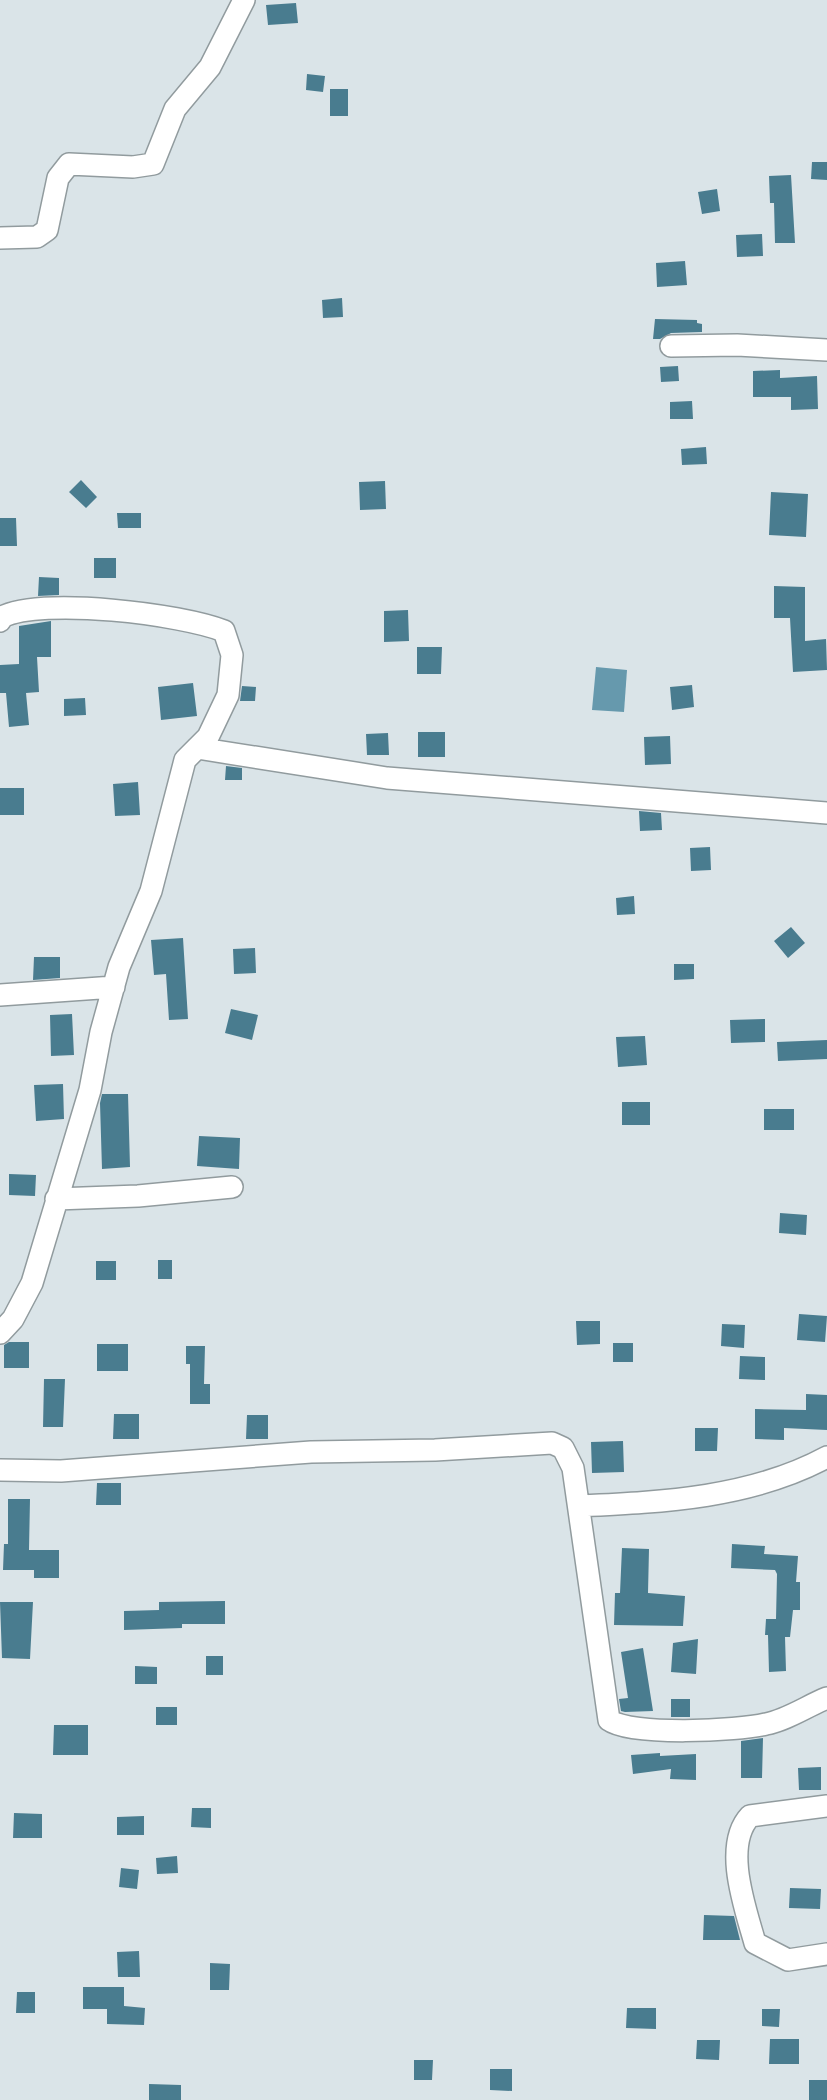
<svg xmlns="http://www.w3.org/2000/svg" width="827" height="2100" font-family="'Golos Text',sans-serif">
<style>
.water{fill:#6699ad}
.building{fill:#497c8f}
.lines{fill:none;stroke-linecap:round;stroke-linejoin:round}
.street-casing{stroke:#919b9e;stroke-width:24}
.street{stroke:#fff;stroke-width:21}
</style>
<rect width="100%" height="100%" fill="#dae4e8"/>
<path class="water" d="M596,667L627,670L624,712L592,710Z"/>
<path class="building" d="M296,3L298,23L268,25L266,5Z
M307,74L325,76L323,92L306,90Z
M330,89H348V116H330Z
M812,162H827V180L811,179Z
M791,175L795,243H775L774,203H770L769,176Z
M717,189L720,211L702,214L698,192Z
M762,234L763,256L737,257L736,235Z
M685,261L687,285L657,287L656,263Z
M342,298L343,317L323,318L322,300Z
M655,319L697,320V323L702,324V332L671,333L660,339H653Z
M678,366L679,381L661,382L660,367Z
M780,370V378L817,376L818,409L791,410V397H753V371Z
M692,401L693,419H670V402Z
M706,447L707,464L682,465L681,449Z
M81,480L97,497L86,508L69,492Z
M385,481L386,509L360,510L359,482Z
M771,492L808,494L806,537L769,535Z
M117,513H141V528H118Z
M0,518H16L17,546H0Z
M94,558H116V578H94Z
M39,577L59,578V595L38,596Z
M774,586L805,587V641L826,639L827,670L793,672L790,618H774Z
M408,610L409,641L384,642V611Z
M51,621V657H37L39,692L26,693L29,725L9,727L6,693H0V665L19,664V626Z
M417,647H442L441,674H417Z
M193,683L197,716L161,720L158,687Z
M692,685L694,707L672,710L670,687Z
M242,686L256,687L255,701H240Z
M85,698L86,715L64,716V699Z
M418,732H445V757H418Z
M388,733L389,755H367L366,734Z
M670,736L671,764L645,765L644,737Z
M226,766L242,768V780H225Z
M138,782L140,815L115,816L113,784Z
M0,788H24V815H0Z
M639,811L661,813L662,830L640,831Z
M710,847L711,870L691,871L690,848Z
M634,896L635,914L617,915L616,898Z
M791,927L805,943L788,958L774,941Z
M183,938L188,1019L169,1020L166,974L154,975L151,940Z
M255,948L256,973L234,974L233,949Z
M34,957H60V978L33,980Z
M674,964H694V979L674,980Z
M231,1009L258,1015L252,1040L225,1033Z
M72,1014L74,1055L51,1056L50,1015Z
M765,1019V1042L731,1043L730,1020Z
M645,1036L647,1065L618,1067L616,1037Z
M827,1040V1059L778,1061L777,1042Z
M63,1084L64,1119L36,1121L34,1085Z
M102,1094H128L130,1167L102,1169L100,1103Z
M622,1102H650V1125H622Z
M764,1109H794V1130H764Z
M199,1136L240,1138L239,1169L197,1166Z
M9,1174L36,1175L35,1196L9,1195Z
M780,1213L807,1215L806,1235L779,1233Z
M158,1260H172V1279H158Z
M96,1261H116V1280H96Z
M799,1314L827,1316L825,1342L797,1340Z
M576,1321H600V1344L577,1345Z
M722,1324L745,1325L744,1348L721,1346Z
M9,1342H29V1368H4V1345Z
M613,1343H633V1362H613Z
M97,1344H128V1371H97Z
M186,1346H205L204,1384H210V1404H190V1364H186Z
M740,1356L765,1357V1380L739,1379Z
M44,1379H65L63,1427H43Z
M806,1394L827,1395V1430L784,1428V1440L755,1439V1409L806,1410Z
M114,1414H139V1439H113Z
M247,1415H268V1439H246Z
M695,1428H718L717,1451H695Z
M623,1441L624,1472L592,1473L591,1442Z
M97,1483H121V1505H96Z
M8,1499H30L29,1550H59V1578H34V1570H3L4,1544H8Z
M732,1544L765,1546L764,1554L798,1556L796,1582H800V1610H793L790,1637H785L786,1671L769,1672L768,1635H765L766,1619H776L777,1574L775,1570L731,1568Z
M622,1548L649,1549L648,1593L685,1596L683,1626L614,1625L615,1593H620Z
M225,1601V1624H182V1628L124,1630V1611L159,1610V1602Z
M0,1602H33L30,1659L2,1658Z
M698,1639L696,1674L671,1672L673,1643Z
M643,1648L653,1711L625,1712L621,1711L619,1699L628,1698L621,1652Z
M206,1656H223V1675H206Z
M135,1666L157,1667V1684H135Z
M671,1699H690V1717H671Z
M156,1707H177V1725H156Z
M54,1725H88V1755H53Z
M763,1738L762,1778H741V1741Z
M660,1753V1756L696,1754V1780L670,1779L671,1769L633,1774L631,1755Z
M821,1767V1790H799L798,1768Z
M192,1808H211V1828L191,1827Z
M14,1813L42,1814V1838H13Z
M144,1816V1835H117V1817Z
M177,1856L178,1873L157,1874L156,1858Z
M121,1868L139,1870L137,1889L119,1887Z
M790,1888L821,1889L820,1909L789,1908Z
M704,1915L734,1916L740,1940H703Z
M139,1951L140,1977H118L117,1952Z
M210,1963L230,1964L229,1990H210Z
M83,1987H124V2006L145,2008L144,2025L107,2024V2009H83Z
M17,1992H35V2013H16Z
M627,2008H656V2029L626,2028Z
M762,2009H780L779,2027L762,2026Z
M770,2039H799V2064H769Z
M697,2040H720L719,2060L696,2059Z
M414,2060H433L432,2080H414Z
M490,2069H512V2091L490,2090Z
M809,2080H827V2100H809Z
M149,2084L181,2085V2100H149Z"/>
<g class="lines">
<g class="street-casing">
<path id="street" d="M0,238L37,237L47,230L58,178L69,164L133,167L153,164L175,109L210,67L244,0
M671,346L737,345L827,350
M0,621L2,617C43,597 181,614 224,631L232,655L228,695L208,737L185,760L151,891L119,967L101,1032L90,1090L32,1283L13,1319L0,1333
M197,748L387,778L827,813
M0,995L114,987
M56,1199L138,1196L232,1187
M0,1470L61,1471L311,1452L435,1450L552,1443L563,1448L573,1468L609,1720C631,1736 738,1731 766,1724C787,1720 807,1706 827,1698
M579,1506C663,1502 751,1498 827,1457
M827,1806L750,1816C722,1846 746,1910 755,1943L788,1960L827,1954"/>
</g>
<use href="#street" class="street"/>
</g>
</svg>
